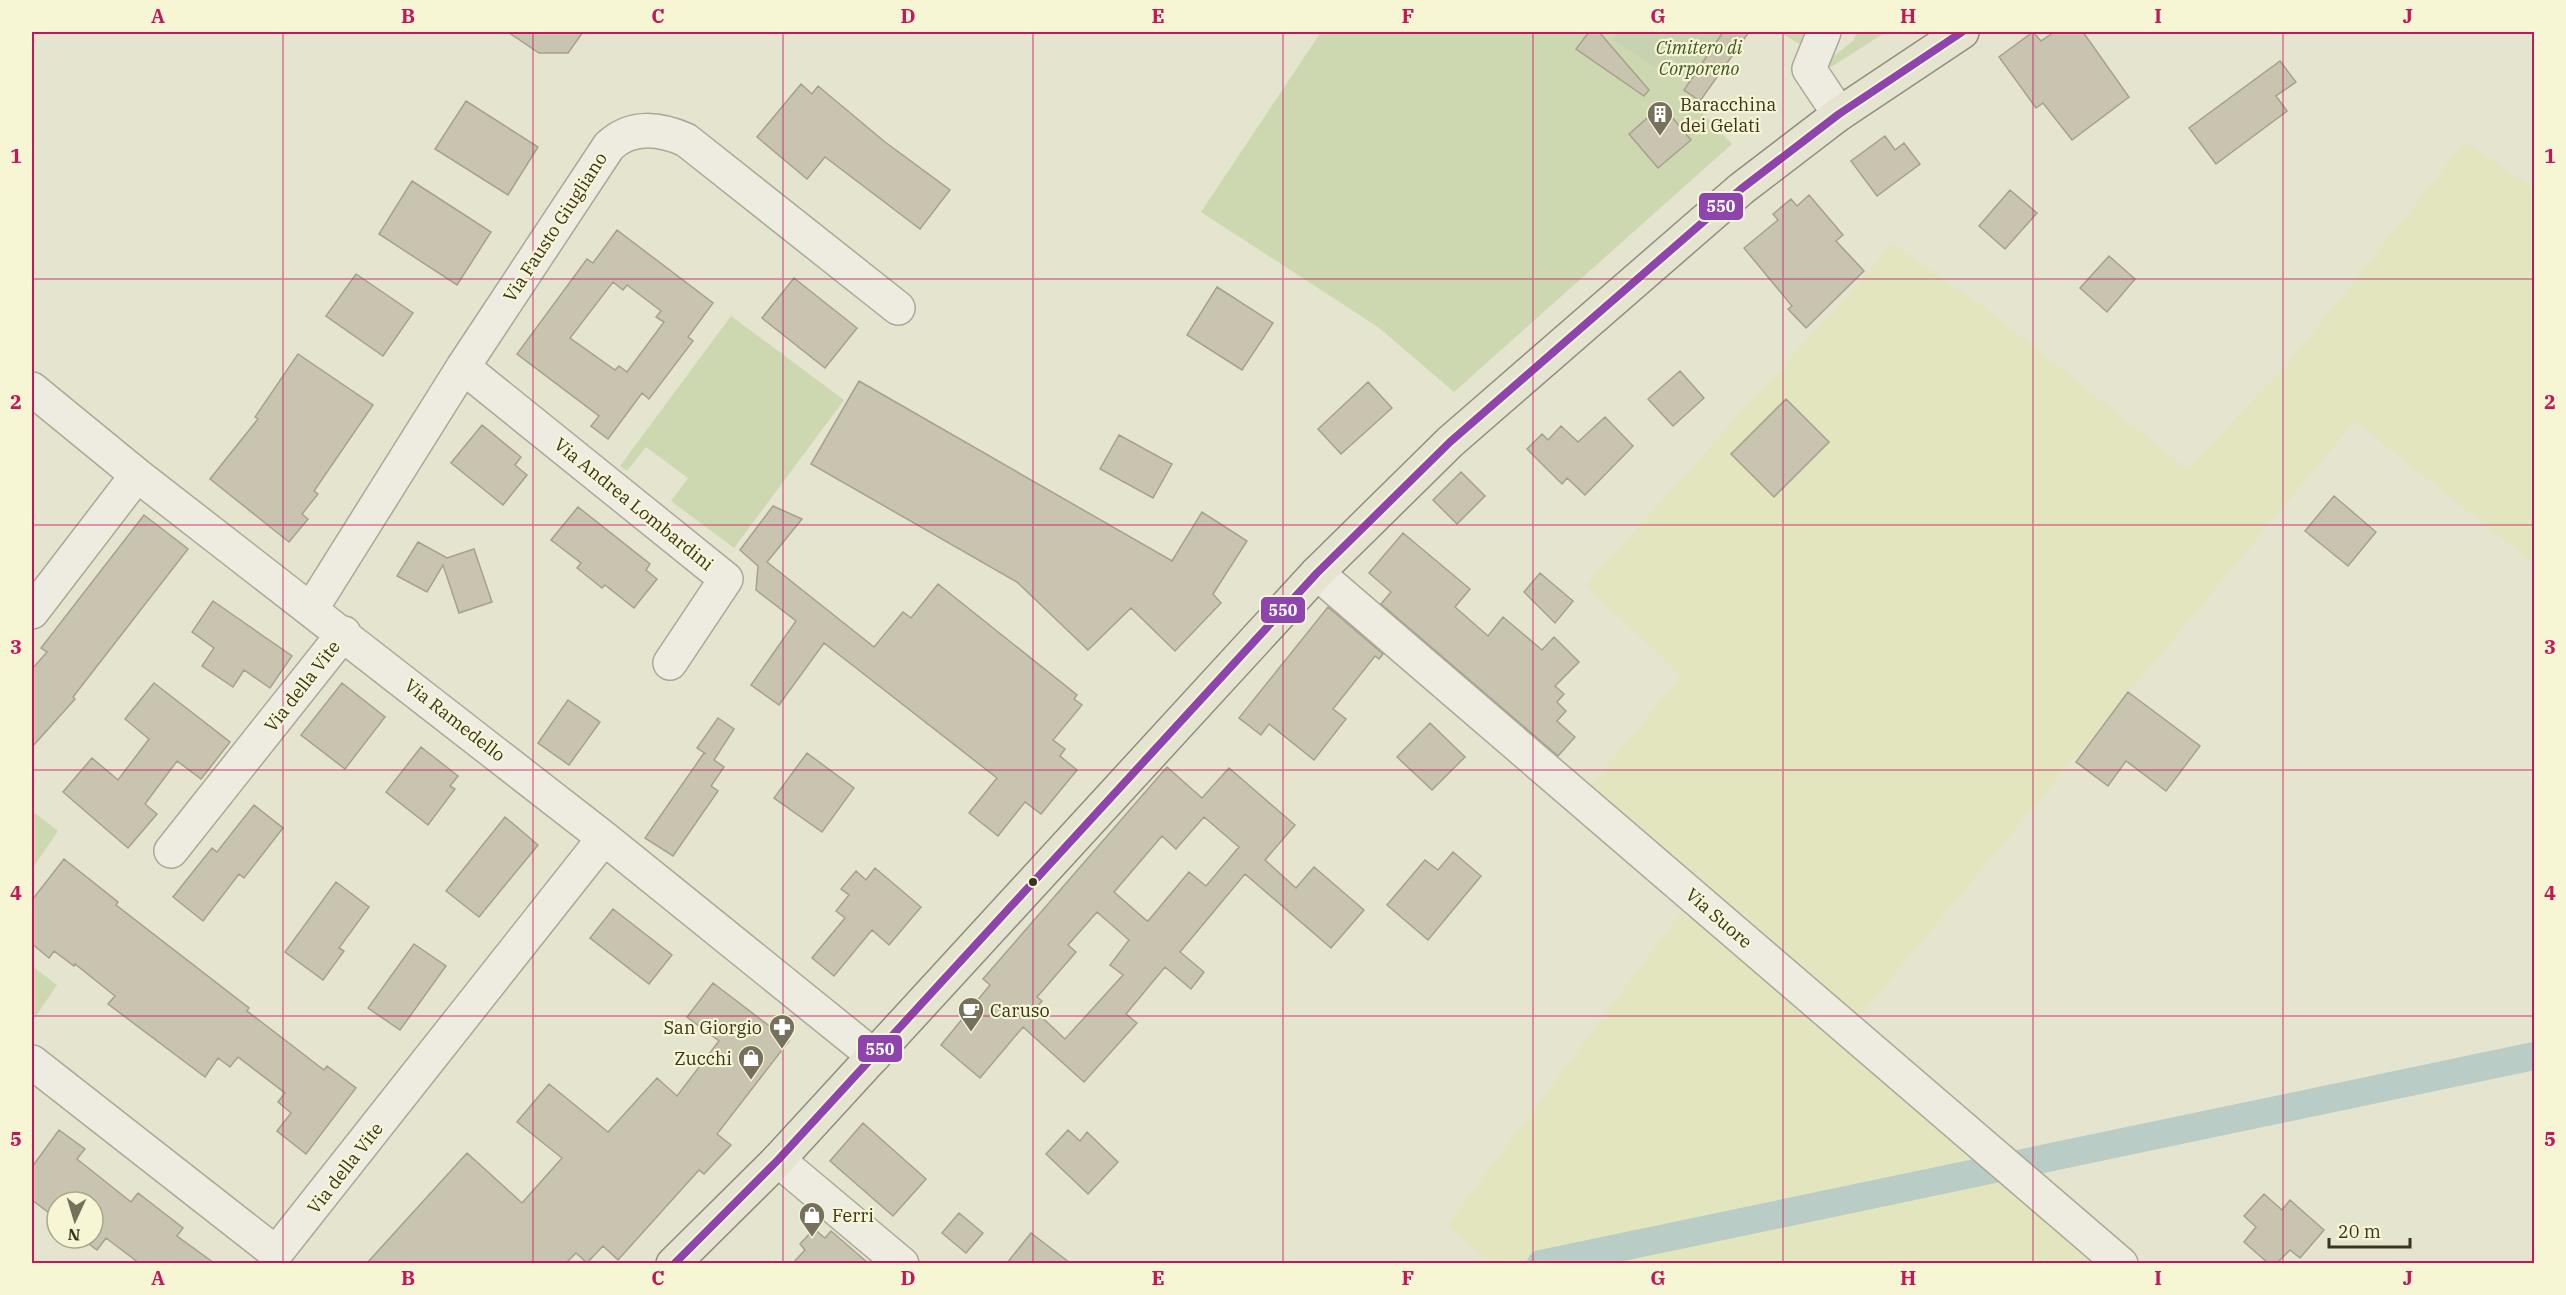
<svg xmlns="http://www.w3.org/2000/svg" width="2566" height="1295" font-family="'IBM Plex Serif',serif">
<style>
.farmland{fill:#e2e5be}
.green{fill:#cdd8b0}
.cemetery{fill:#c9d2b0}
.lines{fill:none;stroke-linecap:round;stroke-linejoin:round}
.canal{stroke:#b9ccc5;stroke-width:28}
.building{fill:#c9c4af;stroke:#a6a08d;stroke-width:1.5;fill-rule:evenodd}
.minor-casing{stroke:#aaa897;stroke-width:36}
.major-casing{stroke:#908d7e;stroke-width:36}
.minor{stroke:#eeece0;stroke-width:33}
.major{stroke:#e5e4d1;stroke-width:33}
.bus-1-casing{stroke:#f6f5d4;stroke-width:12}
.bus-1{stroke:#8e44ad;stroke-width:8}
.grid{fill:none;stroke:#c2185b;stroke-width:1.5;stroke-opacity:0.55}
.bus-dot{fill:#3a331e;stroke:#f6f5d4;stroke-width:2}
.labels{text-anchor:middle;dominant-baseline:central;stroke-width:4.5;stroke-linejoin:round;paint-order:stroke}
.park-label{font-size:18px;font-style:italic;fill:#3d5724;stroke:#f6f5d4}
.poi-label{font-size:18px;fill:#3a331e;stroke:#f6f5d4;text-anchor:start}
.street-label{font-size:18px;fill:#3a331e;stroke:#f6f5d4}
.line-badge{stroke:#f6f5d4;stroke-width:2}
.badge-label{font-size:16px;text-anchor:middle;font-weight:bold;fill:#fff}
.neatline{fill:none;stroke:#c2185b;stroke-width:2}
.grid-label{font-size:20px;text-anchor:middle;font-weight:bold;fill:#c2185b}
</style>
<rect width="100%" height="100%" fill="#e5e4ce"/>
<path class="farmland" d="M2465,142L2534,188V564L2355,421L1848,1030L2113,1263H1492L1447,1226L1686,906L1582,797L1681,676L1586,585L1893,244L1985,308L2187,469L2291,360Z"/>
<path class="green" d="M1321,32H1613L1617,35L1614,40L1656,67L1659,63L1705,94L1694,104L1732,144L1454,392L1378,327L1201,212Z
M1779,32H1824L1815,53Z
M1857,32H1886L1831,67L1827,61L1853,41Z
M731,316L844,400L734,548L671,501L688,478L646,447L627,471L620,466Z
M32,811L58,831L32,869Z
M32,966L57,985L32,1022Z"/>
<path class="cemetery" d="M1613,32H1749L1705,94L1660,63L1656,68L1613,40L1617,35Z"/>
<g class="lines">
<path class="canal" d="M1541,1264L2534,1056"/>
</g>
<path class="building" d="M508,32H583L568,53H539Z
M1589,32H1599L1649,90L1644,96L1576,49Z
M1723,32H1749L1700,101L1684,90Z
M2033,32L2041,41L2054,32H2083L2129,97L2072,140L2043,103L2036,108L1999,57Z
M2280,61L2296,82L2276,96L2287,111L2216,164L2189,128Z
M801,84L812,94L818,86L885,142L950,190L920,229L825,157L807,179L757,137Z
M466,101L538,147L508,195L435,149Z
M1662,105L1691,140L1658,168L1629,134Z
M1885,136L1895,150L1904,143L1920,164L1877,196L1851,161Z
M412,181L491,232L457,285L379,234Z
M2010,190L2037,213L2005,249L1979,226Z
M1809,195L1843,235L1836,241L1864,271L1806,328L1788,309L1792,306L1744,248L1778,220L1773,214L1791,199L1797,206Z
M617,230L713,303L688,337L693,341L649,399L642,393L608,439L591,426L599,416L517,354L587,259L593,263ZM613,282L623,290L627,285L661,311L656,317L664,322L627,372L619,366L615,370L570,338Z
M2109,256L2135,279L2107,312L2080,288Z
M356,274L413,313L383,356L326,316Z
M794,278L857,328L825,368L762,318Z
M1217,287L1273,323L1242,370L1187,335Z
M298,354L373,405L314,491L318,494L302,514L308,519L289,542L210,479L258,419L255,417Z
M1680,371L1704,398L1673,426L1648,399Z
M859,381L1172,561L1202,512L1247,541L1213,594L1221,603L1175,651L1131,608L1088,650L1017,582L811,464Z
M1368,382L1392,408L1341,454L1318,429Z
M1786,399L1829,442L1774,497L1731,454Z
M1605,417L1633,446L1585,495L1567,478L1562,484L1527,449L1542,434L1548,440L1561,426L1578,442Z
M482,425L521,457L515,465L527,475L503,505L451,463Z
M1119,435L1172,464L1153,498L1100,469Z
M1461,472L1485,496L1457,524L1433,500Z
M2334,496L2376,532L2348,566L2305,531Z
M773,506L802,519L767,562L874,647L903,612L911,618L938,584L1077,695L1074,699L1082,705L1053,740L1065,749L1060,756L1077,770L1041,814L1025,802L998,836L969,813L997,778L824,643L779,705L751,685L796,621L756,590L758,566L740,550Z
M578,507L650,564L646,570L657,579L634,608L605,585L602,588L577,568L581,563L551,540Z
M144,515L188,549L73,697L75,699L32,747V669L47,652L41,648Z
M1403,533L1470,589L1455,607L1488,636L1503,617L1542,650L1554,637L1579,662L1555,686L1564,694L1557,702L1566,711L1557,721L1575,737L1558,756L1381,604L1391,592L1369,573Z
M418,542L447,558L474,549L492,602L459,613L443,565L427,592L397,576Z
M1540,573L1573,601L1555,623L1524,592Z
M213,601L292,656L270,688L244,670L233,687L202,666L214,648L192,632Z
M1328,607L1383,654L1379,659L1375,656L1333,709L1346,719L1314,760L1269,724L1261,735L1239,718Z
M154,683L230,742L201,779L177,761L145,804L157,814L128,848L63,792L92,758L118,780L149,739L125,719Z
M342,683L385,717L345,769L301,735Z
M2128,692L2200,746L2166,791L2126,761L2108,786L2076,762Z
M568,700L600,722L569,765L538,743Z
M718,718L734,729L714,760L724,767L711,786L718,791L673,856L645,838L704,753L706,754L697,748Z
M1430,723L1465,757L1432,790L1397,757Z
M421,747L458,776L450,786L455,789L428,825L386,792Z
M807,753L854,788L822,832L774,798Z
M1167,767L1202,798L1229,768L1295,825L1265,860L1296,888L1314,867L1364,910L1331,948L1245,874L1180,952L1204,972L1191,989L1165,967L1126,1014L1137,1023L1084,1082L1023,1027L980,1078L941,1045L990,985L983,979ZM1204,817L1239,847L1206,886L1189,872L1148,921L1146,920L1114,892L1162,836L1176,849ZM1097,912L1129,940L1110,965L1123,975L1065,1039L1034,1010L1042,1001L1037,997L1076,952L1068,945Z
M254,805L283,828L244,878L239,874L203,921L173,897L212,848L217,852Z
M505,817L538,845L479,917L446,891Z
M1453,852L1481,876L1428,940L1387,905L1425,860L1438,870Z
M64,859L118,902L116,905L249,1008L247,1011L324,1070L327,1066L356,1088L306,1154L277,1131L291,1113L278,1102L285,1093L238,1057L230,1067L218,1058L205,1077L108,1004L115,996L75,964L74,966L54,951L49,958L32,944V900Z
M875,868L921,907L889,945L872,930L834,976L812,958L845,918L836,911L849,895L841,889L856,871L866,880Z
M336,882L369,907L339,948L344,951L323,980L285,952Z
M613,909L672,955L649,984L590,938Z
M414,944L446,966L400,1030L368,1008Z
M713,983L789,1041L717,1134L731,1145L704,1174L699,1170L618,1260L603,1246L587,1263L576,1253L566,1263H367L467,1153L522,1203L562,1158L517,1122L549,1084L608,1132L657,1078L677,1096L719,1041L687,1017Z
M863,1123L926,1179L893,1216L830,1161Z
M59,1130L85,1149L77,1159L131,1202L138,1193L183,1228L177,1236L214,1263H139L106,1238L97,1250L81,1238H93V1202H57V1219L32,1200V1167Z
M1068,1130L1080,1141L1087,1132L1118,1162L1088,1194L1046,1154Z
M2264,1194L2282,1210L2290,1200L2324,1230L2300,1258L2290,1250L2277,1263H2268L2244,1242L2256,1227L2244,1216Z
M959,1213L983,1233L966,1253L942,1233Z
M814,1229L825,1238L831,1231L868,1263H793L805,1250L800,1244Z
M1031,1233L1070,1263H1007Z"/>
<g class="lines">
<g class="minor-casing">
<path id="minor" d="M1824,32L1809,69L1839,114
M463,367L726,579L670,663
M32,389L137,475L604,838L874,1056
M1317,573L2121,1264
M312,608L463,367L609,146C631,125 659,128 686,140L898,308
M32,612L137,475
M171,851L344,633
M32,1062L276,1253L604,838
M778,1160L902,1264"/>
</g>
<g class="major-casing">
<path id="major" d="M673,1264L778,1160L1317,573L1450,442L1741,189L1839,114L1962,32"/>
</g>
<use href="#minor" class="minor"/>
<use href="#major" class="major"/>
<g class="bus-1-casing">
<path id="bus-1" d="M674,1264L778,1160L1317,573L1450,442L1741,189L1839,114L1962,32"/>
</g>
<use href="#bus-1" class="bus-1"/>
</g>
<path class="grid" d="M283,32V1264M533,32V1264M783,32V1264M1033,32V1264M1283,32V1264M1533,32V1264M1783,32V1264M2033,32V1264M2283,32V1264M32,279H2534M32,525H2534M32,770H2534M32,1016H2534"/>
<defs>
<g id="building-pin" transform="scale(1.35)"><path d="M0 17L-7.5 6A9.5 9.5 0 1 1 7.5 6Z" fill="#76715c" stroke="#f6f5d4"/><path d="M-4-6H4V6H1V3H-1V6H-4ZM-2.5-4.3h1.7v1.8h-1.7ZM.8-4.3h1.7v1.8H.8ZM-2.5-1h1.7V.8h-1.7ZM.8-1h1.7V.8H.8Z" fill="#fff"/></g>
<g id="cafe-pin" transform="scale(1.35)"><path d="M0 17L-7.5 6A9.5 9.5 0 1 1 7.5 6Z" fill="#76715c" stroke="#f6f5d4"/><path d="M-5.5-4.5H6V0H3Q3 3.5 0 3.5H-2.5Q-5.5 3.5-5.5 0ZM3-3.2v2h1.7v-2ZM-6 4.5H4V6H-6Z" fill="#fff"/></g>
<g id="pharmacy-pin" transform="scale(1.35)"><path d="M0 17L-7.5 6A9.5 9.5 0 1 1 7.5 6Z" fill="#76715c" stroke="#f6f5d4"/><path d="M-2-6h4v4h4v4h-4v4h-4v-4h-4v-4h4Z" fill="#fff"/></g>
<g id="shop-pin" transform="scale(1.35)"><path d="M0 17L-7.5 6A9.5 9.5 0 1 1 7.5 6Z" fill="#76715c" stroke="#f6f5d4"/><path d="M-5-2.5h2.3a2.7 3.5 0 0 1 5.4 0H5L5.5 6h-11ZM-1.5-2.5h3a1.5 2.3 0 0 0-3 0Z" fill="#fff"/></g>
</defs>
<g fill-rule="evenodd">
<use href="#building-pin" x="1660" y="114"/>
<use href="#cafe-pin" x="971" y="1010"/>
<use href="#pharmacy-pin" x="782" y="1027"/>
<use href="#shop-pin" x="751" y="1058"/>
<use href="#shop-pin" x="812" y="1215"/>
</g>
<circle class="bus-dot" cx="1033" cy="882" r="5"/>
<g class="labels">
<g class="park-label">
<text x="1699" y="47">Cimitero di<tspan x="1699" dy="21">Corporeno</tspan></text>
</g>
<g class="poi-label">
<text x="1680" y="104">Baracchina<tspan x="1680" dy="21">dei Gelati</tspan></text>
<text x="990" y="1010">Caruso</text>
<text x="762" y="1027" text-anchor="end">San Giorgio</text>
<text x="732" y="1058" text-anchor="end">Zucchi</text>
<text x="832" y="1215">Ferri</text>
</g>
<g class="street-label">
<text transform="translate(555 227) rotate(-57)">Via Fausto Giugliano</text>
<text transform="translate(634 504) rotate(39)">Via Andrea Lombardini</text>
<text transform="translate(302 686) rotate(-52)">Via della Vite</text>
<text transform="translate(455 720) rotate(38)">Via Ramedello</text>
<text transform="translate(1719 918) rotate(41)">Via Suore</text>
<text transform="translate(345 1168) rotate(-52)">Via della Vite</text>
</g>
</g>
<g class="line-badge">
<rect x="1698" y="192" width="46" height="29" rx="6" fill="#8e44ad"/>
<rect x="1260" y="596" width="46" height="28" rx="6" fill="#8e44ad"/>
<rect x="857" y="1034" width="46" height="29" rx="6" fill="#8e44ad"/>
</g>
<g class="badge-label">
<text x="1721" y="212">550</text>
<text x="1283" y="616">550</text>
<text x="880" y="1055">550</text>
</g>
<rect width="2566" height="1295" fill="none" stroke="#f6f5d4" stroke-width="66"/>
<g transform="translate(75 1220) rotate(184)"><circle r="28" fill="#f6f5d4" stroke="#aba78b" stroke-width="1.5"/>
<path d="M0-4.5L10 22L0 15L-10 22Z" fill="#76715c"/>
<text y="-9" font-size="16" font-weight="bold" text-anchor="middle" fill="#3a331e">N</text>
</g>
<path d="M2329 1238v9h81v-9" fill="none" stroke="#3a331e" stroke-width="3"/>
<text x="2338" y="1238" font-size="18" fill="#3a331e" stroke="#f6f5d4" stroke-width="4.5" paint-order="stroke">20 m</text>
<rect x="33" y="33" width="2500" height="1229" class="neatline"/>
<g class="grid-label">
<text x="158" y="23">A</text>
<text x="408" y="23">B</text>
<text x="658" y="23">C</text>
<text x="908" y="23">D</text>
<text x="1158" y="23">E</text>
<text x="1408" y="23">F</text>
<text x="1658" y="23">G</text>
<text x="1908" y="23">H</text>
<text x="2158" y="23">I</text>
<text x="2408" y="23">J</text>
<text x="16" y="163">1</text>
<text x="2550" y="163">1</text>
<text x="16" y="409">2</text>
<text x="2550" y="409">2</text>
<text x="16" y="654">3</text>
<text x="2550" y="654">3</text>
<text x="16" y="900">4</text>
<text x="2550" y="900">4</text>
<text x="16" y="1146">5</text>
<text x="2550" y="1146">5</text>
<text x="158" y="1285">A</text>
<text x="408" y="1285">B</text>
<text x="658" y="1285">C</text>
<text x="908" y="1285">D</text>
<text x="1158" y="1285">E</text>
<text x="1408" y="1285">F</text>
<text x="1658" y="1285">G</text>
<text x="1908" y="1285">H</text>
<text x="2158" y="1285">I</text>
<text x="2408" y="1285">J</text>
</g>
</svg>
